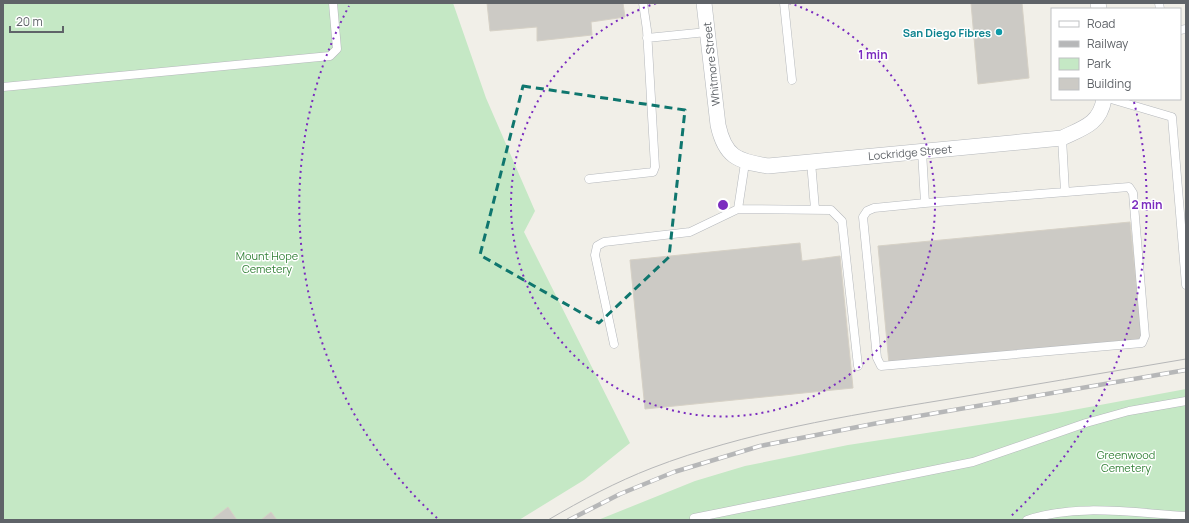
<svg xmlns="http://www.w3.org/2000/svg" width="1189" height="523" font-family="Manrope,sans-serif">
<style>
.green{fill:#c5e8c5}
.building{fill:#cccac5;stroke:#d6d1c6}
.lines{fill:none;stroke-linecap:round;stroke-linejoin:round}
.service-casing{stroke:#b5b8bc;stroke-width:9}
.minor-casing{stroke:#b5b8bc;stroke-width:16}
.service{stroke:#fff;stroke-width:8}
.minor{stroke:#fff;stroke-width:15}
.tram{stroke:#b6b7b8;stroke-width:1}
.rail-casing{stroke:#b6b7b8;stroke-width:4.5}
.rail{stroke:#fff;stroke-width:3;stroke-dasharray:9;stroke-linecap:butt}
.marked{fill:none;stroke:#0f766e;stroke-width:3;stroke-dasharray:8 5;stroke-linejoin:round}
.ring{fill:none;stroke:#7b2cbf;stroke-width:2;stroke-dasharray:2 4}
.culture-dot{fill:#0f9aa8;stroke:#fff;stroke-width:1.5}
.labels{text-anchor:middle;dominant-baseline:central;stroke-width:3;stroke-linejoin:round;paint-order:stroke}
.culture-label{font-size:11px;font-weight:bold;fill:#0d838f;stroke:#fff;text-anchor:end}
.street-label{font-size:11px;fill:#5f6368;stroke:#fff}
.park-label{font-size:11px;fill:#348238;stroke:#fff}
.centre{fill:#7b2cbf;stroke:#fff;stroke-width:2}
.ring-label{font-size:12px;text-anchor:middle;font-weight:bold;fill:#7b2cbf;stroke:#fff;stroke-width:3;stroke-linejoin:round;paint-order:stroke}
</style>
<rect width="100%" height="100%" fill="#f1efe8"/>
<path class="green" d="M3,3H453L486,98L535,211L524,232L630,443L584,480L519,520H3Z
M1186,389V520H598L695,481L745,466L848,445L1057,413Z"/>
<path class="building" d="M487,3H623L625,17L591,22L592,35L537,41V27L490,31Z
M971,3H1022L1029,78L978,84Z
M1130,222L1142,339L889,364L878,246Z
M800,243L802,261L840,256L853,388L645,409L630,260Z
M228,507L237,520H211Z
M271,512L277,520H261Z"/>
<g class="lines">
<g class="service-casing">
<path id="service" d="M784,3L792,80
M1159,3L1160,9
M1180,30L1186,29
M647,38L707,32
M3,87L330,56L337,49L333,3
M1111,99L1172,117L1186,285
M1062,138L1065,192
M922,151L925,203L1129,187L1133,193L1145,336L1142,343L881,366L877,358L863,217L867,211L874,208L925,203
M811,162L815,209
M589,179L653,172L655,167L647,30L643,3
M738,209L831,210L842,221L858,366
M614,344L595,255L597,246L604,242L690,232L738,209L745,163
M694,518L973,462L1086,423L1129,411L1186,401
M1027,520C1077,503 1134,513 1186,516"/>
</g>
<g class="minor-casing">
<path id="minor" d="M704,3L718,125C725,157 737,161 768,166L1062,138C1083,128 1100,124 1104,99
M1098,3L1099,9"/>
</g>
<use href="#service" class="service"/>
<use href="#minor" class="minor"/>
<path class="tram" d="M548,520C582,500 616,482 652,468C745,432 846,416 943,400C1024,386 1105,373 1186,359"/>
<g class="rail-casing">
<path id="rail" d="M569,520L620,494L674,472L760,446L878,423L1186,370"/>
</g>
<use href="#rail" class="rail"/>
</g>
<path class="marked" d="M523,86L685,110L669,257L599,323L480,255Z"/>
<g class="ring">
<path d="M789 3A212 212 0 1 1 657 3"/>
<path d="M437 518A424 424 0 0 1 349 6M1134 102A424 424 0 0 1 1009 518"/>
</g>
<circle class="culture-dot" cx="999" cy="32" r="4"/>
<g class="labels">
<g class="culture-label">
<text x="991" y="32">San Diego Fibres</text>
</g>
<g class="street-label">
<text transform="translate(711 64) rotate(-96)">Whitmore Street</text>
<text transform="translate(910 152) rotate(-5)">Lockridge Street</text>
</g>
<g class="park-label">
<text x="267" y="255">Mount Hope<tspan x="267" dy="13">Cemetery</tspan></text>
<text x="1126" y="454">Greenwood<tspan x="1126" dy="13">Cemetery</tspan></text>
</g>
</g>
<circle cx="723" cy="205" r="6" class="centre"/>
<g class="ring-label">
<text x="873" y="59">1 min</text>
<text x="1147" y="209">2 min</text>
</g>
<rect width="1189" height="523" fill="none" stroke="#5f6368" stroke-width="8"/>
<rect x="1051" y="8" width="130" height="92" fill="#ffffff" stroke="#bfc1c3"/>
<rect x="1059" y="21" width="20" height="6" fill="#ffffff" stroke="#bfc1c3"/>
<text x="1087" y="28" font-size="12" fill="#5f6368">Road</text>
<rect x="1059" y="41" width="20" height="6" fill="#b6b7b8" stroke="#bfc1c3"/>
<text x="1087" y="48" font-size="12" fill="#5f6368">Railway</text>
<rect x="1059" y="58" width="20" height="12" fill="#c5e8c5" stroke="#bfc1c3"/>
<text x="1087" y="68" font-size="12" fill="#5f6368">Park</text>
<rect x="1059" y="78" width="20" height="12" fill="#cccac5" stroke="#bfc1c3"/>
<text x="1087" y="88" font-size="12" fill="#5f6368">Building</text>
<path d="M10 26v6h53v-6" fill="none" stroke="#5f6368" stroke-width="2"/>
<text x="16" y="26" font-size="12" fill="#5f6368" stroke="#ffffff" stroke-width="3" paint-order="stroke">20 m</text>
</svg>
